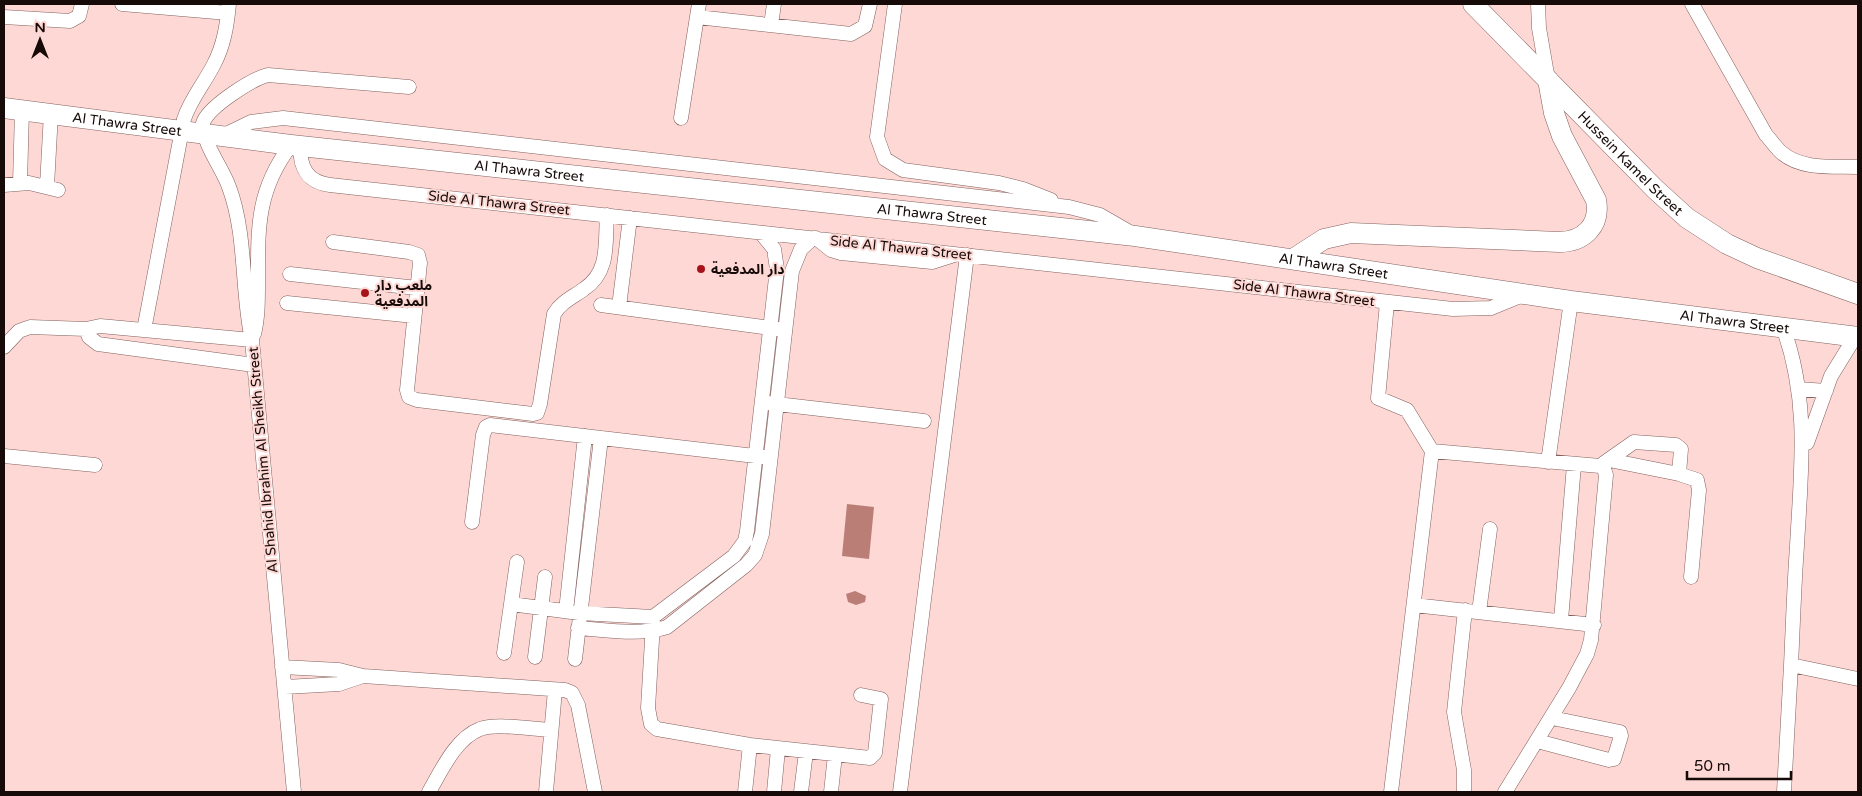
<svg xmlns="http://www.w3.org/2000/svg" width="1862" height="796" font-family="'Varela Round','Noto Sans Arabic',sans-serif">
<style>
.water{fill:#bb7e77}
.lines{fill:none;stroke-linecap:round;stroke-linejoin:round}
.minor-casing{stroke:#82615e;stroke-width:15}
.highway-casing{stroke:#82615e;stroke-width:21}
.minor{stroke:#fff;stroke-width:14}
.highway{stroke:#fff;stroke-width:20}
.poi-dot{fill:#a8131b;stroke:#fed8d4;stroke-width:2}
.labels{text-anchor:middle;dominant-baseline:central;stroke-width:4;stroke-linejoin:round;paint-order:stroke}
.street-label{font-size:14px;fill:#170b0a;stroke:#fed8d4}
.poi-label{font-size:14px;font-weight:bold;fill:#170b0a;stroke:#fed8d4;text-anchor:start}
</style>
<rect width="100%" height="100%" fill="#fed8d4"/>
<path class="water" d="M847,504L874,507L869,559L842,556Z
M855,591L866,596L865,602L856,605L848,602L846,594Z"/>
<g class="lines">
<g class="minor-casing">
<path id="minor" d="M122,4L228,13
M895,4L877,137L885,159L903,170L999,183L1023,189L1051,200
M1538,4L1539,28L1548,80
M1692,4L1766,135C1771,140 1776,148 1782,153C1802,170 1833,166 1858,167
M4,17L70,21L79,16L82,4
M697,17L851,34L865,26L870,4
M771,25L774,4
M681,118L699,4
M222,136L251,122L283,118L1069,207L1100,215L1133,234
M300,146C300,168 307,182 330,185L1453,309L1491,308L1525,294
M20,183L22,110
M4,185L29,183L58,190
M47,186L51,113
M816,238L831,250L841,253L932,262L954,255
M333,242L409,252L418,255L420,263L407,390L409,397L417,400L533,414L537,413L540,404L554,314C561,302 573,297 584,289C610,272 605,243 607,215
M290,274L417,288
M287,303L414,316
M1387,303L1378,398L1407,410L1432,451L1600,466L1604,469L1606,475L1591,640L1587,654L1569,688L1505,792
M601,305L778,329
M619,307L630,218
M1783,327C1810,402 1801,470 1797,546C1794,586 1793,625 1791,665
M86,329L89,337L98,344L254,365
M144,330L184,119C191,98 204,84 214,64C224,45 227,25 229,4
M254,334C258,318 258,301 258,284C258,229 256,191 291,145
M4,347L19,331L30,327L86,329L100,326L252,340
M1799,389L1826,391
M768,403L924,421
M1807,443L1831,376L1855,337
M4,456L95,465
M1609,460L1679,474L1697,480L1699,490L1691,577
M1548,462L1571,301
M1604,463L1634,442L1676,445L1681,449L1679,474
M472,522L483,435L486,427L490,425L764,457
M511,604L579,613L653,617L734,556L745,541L747,531L777,269L774,249L761,233
M1414,605L1594,625
M566,611L585,436
M1479,612L1490,529
M1561,620L1574,465
M653,623L648,708L651,724L657,729L750,745L870,758L875,753L881,699L861,695
M578,628C607,630 639,636 667,627L746,565L755,555L762,534L792,271L801,249L813,238
M504,653L517,562
M535,657L545,577
M575,659L601,438
M282,667L339,670L363,676L565,690L572,693L578,705L595,792
M285,687L339,684L363,676
M1537,741L1609,760L1614,759L1621,736L1620,732L1552,718
M294,792L252,340C241,290 247,235 229,187C222,167 203,145 203,123C208,107 252,79 268,75L409,87
M429,792C441,771 456,738 480,729C498,723 531,729 551,730
M546,792L555,690
M745,792L750,745
M774,792L778,749
M801,792L806,752
M831,792L835,755
M900,792L967,255
M1391,792L1432,451
M1464,792V770L1454,712L1465,610
M1784,792L1791,665L1858,679"/>
</g>
<g class="highway-casing">
<g id="highway">
<path id="s1" d="M1473,4L1655,189L1687,218L1727,244L1757,258L1858,294"/>
<path id="s2" d="M4,108L291,145L1135,236L1571,301L1858,337"/>
<path d="M1293,259L1324,239L1351,233L1559,242C1583,242 1601,226 1596,200L1562,136L1554,113L1548,80"/>
</g>
</g>
<use href="#minor" class="minor"/>
<use href="#highway" class="highway"/>
</g>
<g class="poi-dot">
<circle cx="701" cy="269" r="5"/>
<circle cx="365" cy="293" r="5"/>
</g>
<g class="labels">
<g class="street-label">
<text stroke="none"><textPath href="#s2" startOffset="124">Al Thawra Street</textPath></text>
<text stroke="none"><textPath href="#s1" startOffset="224">Hussein Kamel Street</textPath></text>
<text stroke="none"><textPath href="#s2" startOffset="529">Al Thawra Street</textPath></text>
<text transform="translate(499 203) rotate(6)">Side Al Thawra Street</text>
<text stroke="none"><textPath href="#s2" startOffset="934">Al Thawra Street</textPath></text>
<text transform="translate(901 248) rotate(6)">Side Al Thawra Street</text>
<text stroke="none"><textPath href="#s2" startOffset="1339">Al Thawra Street</textPath></text>
<text transform="translate(1304 293) rotate(7)">Side Al Thawra Street</text>
<text stroke="none"><textPath href="#s2" startOffset="1744">Al Thawra Street</textPath></text>
<text transform="translate(263 460) rotate(-95)">Al Shahid Ibrahim Al Sheikh Street</text>
</g>
<g class="poi-label">
<text x="711" y="269">دار المدفعية</text>
<text x="375" y="285">ملعب دار<tspan x="375" dy="16">المدفعية</tspan></text>
</g>
</g>
<rect width="1862" height="796" fill="none" stroke="#170b0a" stroke-width="10"/>
<g transform="translate(40 40)" stroke="#fed8d4" stroke-width="4" paint-order="stroke">
<path d="M0-4L9 19L0 12L-9 19Z" fill="#170b0a"/>
<text y="-8" font-size="14" font-weight="bold" text-anchor="middle" fill="#170b0a">N</text>
</g>
<path d="M1687 771v8h104v-8" fill="none" stroke="#170b0a" stroke-width="2.5"/>
<text x="1694" y="771" font-size="15" fill="#170b0a" stroke="#fed8d4" stroke-width="4" paint-order="stroke">50 m</text>
</svg>
